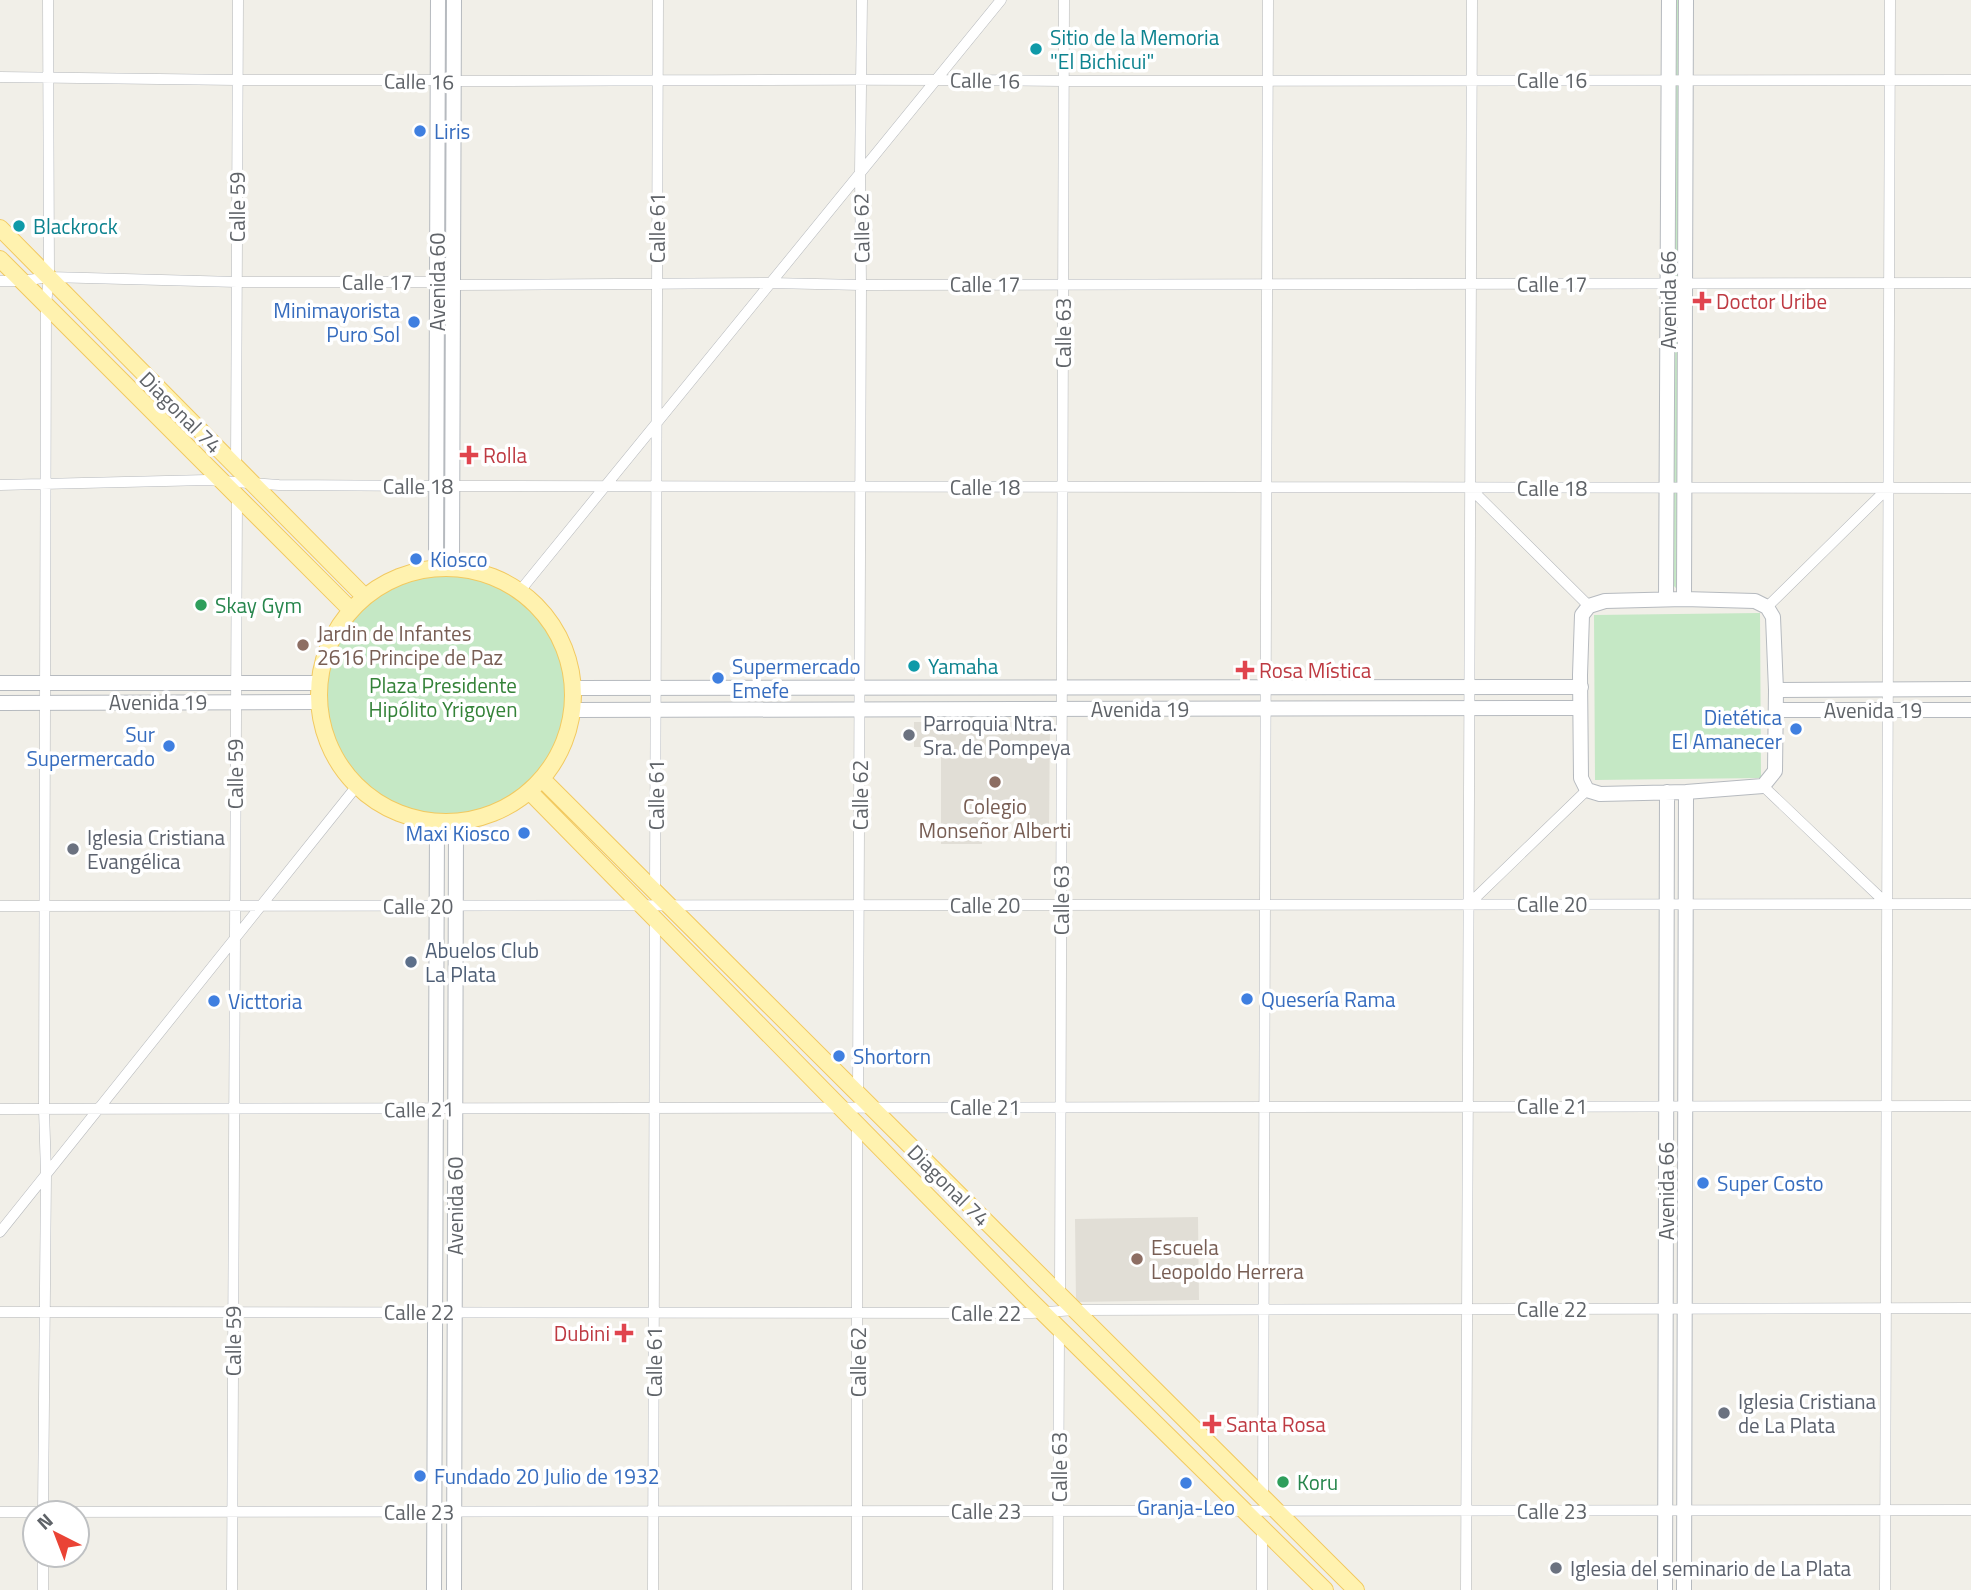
<svg xmlns="http://www.w3.org/2000/svg" width="1971" height="1590" font-family="'Titillium Web',sans-serif">
<style>
.education{fill:#e1ded6}
.green{fill:#c5e8c5}
.lines{fill:none;stroke-linecap:round;stroke-linejoin:round}
.minor-casing{stroke:#b5b8bc;stroke-width:11}
.secondary-casing{stroke:#b6babf;stroke-width:16}
.primary-casing{stroke:#f2c960;stroke-width:18}
.minor{stroke:#fff;stroke-width:10}
.secondary{stroke:#fff;stroke-width:14}
.primary{stroke:#fff2af;stroke-width:16}
.culture-dot{fill:#0f9aa8;stroke:#fff;stroke-width:2.5}
.shop-dot{fill:#3f7fe0;stroke:#fff;stroke-width:2.5}
.health-dot{fill:#e0444e;stroke:#fff;stroke-width:2.5}
.leisure-dot{fill:#2e9e5b;stroke:#fff;stroke-width:2.5}
.education-dot{fill:#8d6e63;stroke:#fff;stroke-width:2.5}
.worship-dot{fill:#6b7280;stroke:#fff;stroke-width:2.5}
.service-dot{fill:#5c6f8a;stroke:#fff;stroke-width:2.5}
.labels{text-anchor:middle;dominant-baseline:central;stroke-width:7;stroke-linejoin:round;paint-order:stroke}
.culture-label{font-size:21px;fill:#0d838f;stroke:#fff;text-anchor:start}
.street-label{font-size:21px;fill:#5f6368;stroke:#fff}
.shop-label{font-size:21px;fill:#366cbe;stroke:#fff;text-anchor:start}
.health-label{font-size:21px;fill:#be3a42;stroke:#fff;text-anchor:start}
.leisure-label{font-size:21px;fill:#27864d;stroke:#fff;text-anchor:start}
.education-label{font-size:21px;fill:#785e54;stroke:#fff;text-anchor:start}
.park-label{font-size:21px;fill:#348238;stroke:#fff}
.worship-label{font-size:21px;fill:#5b616d;stroke:#fff;text-anchor:start}
.service-label{font-size:21px;fill:#4e5e75;stroke:#fff;text-anchor:start}
</style>
<rect width="100%" height="100%" fill="#f1efe8"/>
<path class="education" d="M914,722H1050L1049,829H1030V815H983L982,844H941V746H937L932,749L927,747H914Z
M1198,1217L1199,1300L1076,1302L1075,1219Z"/>
<path class="green" d="M1673,0H1682L1681,583L1676,588L1671,583Z
M323 696a121 121 0 1 1 242 0a121 121 0 1 1-242 0Z
M1760,613L1761,778L1595,780L1594,615Z"/>
<g class="lines">
<g class="minor-casing">
<path id="minor" d="M0,77L237,80H438L453,81C657,81 860,78 1063,81L1971,80
M0,281H22L49,277L237,282H437L453,285L771,283L861,285L1971,283
M236,468L238,0
M0,485L207,480L279,485L436,486L1971,488
M1470,488L1589,606
M519,592L1001,0
M1767,607L1888,488
M1763,786L1887,904
M655,893L658,0
M1469,904L1587,790
M0,906L1971,904
M858,1096L861,285L860,173L862,0
M0,1109L1971,1106
M0,1232L356,787
M1060,1295L1064,0
M0,1312L1032,1313L1075,1310L1971,1308
M1263,1497L1268,0
M0,1512L1971,1510
M43,1513L46,1174L44,1109L46,304L49,277L48,0
M43,1590V1555
M232,1590L237,497
M653,1590L655,919
M857,1590V1125
M1058,1590L1059,1328
M1262,1590V1527
M1466,1590L1472,0
M1885,1590L1890,0"/>
</g>
<g class="secondary-casing">
<path id="secondary" d="M452,564L454,0
M436,565L438,0
M1666,599L1669,0
M1684,599L1755,601L1767,607L1773,617L1776,690L1775,771L1763,786L1686,792L1600,794L1587,790L1581,778L1580,675L1582,615L1589,606L1605,601Z
M1684,599L1686,0
M0,683H315
M575,688L1581,687
M1776,690L1971,689
M0,703L317,702
M574,710L1580,708
M1776,710H1971
M434,1590L437,823
M454,1590L456,823
M1665,1590L1667,792
M1684,1590L1686,792"/>
</g>
<g class="primary-casing">
<path id="primary" d="M0,228L363,595
M0,259L349,608
M319 695a127 127 0 1 1 254 0a127 127 0 1 1-254 0Z
M542,779L1356,1590
M530,792L1022,1292L1325,1590"/>
</g>
<use href="#minor" class="minor"/>
<use href="#secondary" class="secondary"/>
<use href="#primary" class="primary"/>
</g>
<g class="culture-dot">
<circle cx="1036" cy="49" r="7"/>
<circle cx="19" cy="226" r="7"/>
<circle cx="914" cy="666" r="7"/>
</g>
<g class="shop-dot">
<circle cx="420" cy="131" r="7"/>
<circle cx="414" cy="322" r="7"/>
<circle cx="416" cy="559" r="7"/>
<circle cx="718" cy="678" r="7"/>
<circle cx="1796" cy="729" r="7"/>
<circle cx="169" cy="746" r="7"/>
<circle cx="524" cy="833" r="7"/>
<circle cx="1247" cy="999" r="7"/>
<circle cx="214" cy="1001" r="7"/>
<circle cx="839" cy="1056" r="7"/>
<circle cx="1703" cy="1183" r="7"/>
<circle cx="420" cy="1476" r="7"/>
<circle cx="1186" cy="1483" r="7"/>
</g>
<g class="health-dot">
<path d="M1698.5 290.5h7v7h7v7h-7v7h-7v-7h-7v-7h7z"/>
<path d="M465.5 444.5h7v7h7v7h-7v7h-7v-7h-7v-7h7z"/>
<path d="M1241.5 659.5h7v7h7v7h-7v7h-7v-7h-7v-7h7z"/>
<path d="M620.5 1322.5h7v7h7v7h-7v7h-7v-7h-7v-7h7z"/>
<path d="M1208.5 1413.5h7v7h7v7h-7v7h-7v-7h-7v-7h7z"/>
</g>
<g class="leisure-dot">
<circle cx="201" cy="605" r="7"/>
<circle cx="1283" cy="1482" r="7"/>
</g>
<g class="education-dot">
<circle cx="303" cy="645" r="7"/>
<circle cx="995" cy="782" r="7"/>
<circle cx="1137" cy="1259" r="7"/>
</g>
<g class="worship-dot">
<circle cx="909" cy="735" r="7"/>
<circle cx="73" cy="849" r="7"/>
<circle cx="1724" cy="1413" r="7"/>
<circle cx="1556" cy="1568" r="7"/>
</g>
<circle class="service-dot" cx="411" cy="962" r="7"/>
<g class="labels">
<g class="culture-label">
<text x="1050" y="37">Sitio de la Memoria<tspan x="1050" dy="24">"El Bichicui"</tspan></text>
<text x="33" y="226">Blackrock</text>
<text x="928" y="666">Yamaha</text>
</g>
<g class="street-label">
<text transform="translate(985 80) rotate(1)">Calle 16</text>
<text x="1552" y="80">Calle 16</text>
<text transform="translate(419 81) rotate(1)">Calle 16</text>
<text transform="translate(237 207) rotate(-90)">Calle 59</text>
<text transform="translate(657 228) rotate(-90)">Calle 61</text>
<text transform="translate(861 228) rotate(-91)">Calle 62</text>
<text x="377" y="282">Calle 17</text>
<text transform="translate(437 282) rotate(-90)">Avenida 60</text>
<text x="985" y="284">Calle 17</text>
<text x="1552" y="284">Calle 17</text>
<text transform="translate(1668 300) rotate(-90)">Avenida 66</text>
<text transform="translate(1063 333) rotate(-90)">Calle 63</text>
<text transform="translate(181 412) rotate(45)">Diagonal 74</text>
<text x="418" y="486">Calle 18</text>
<text x="985" y="487">Calle 18</text>
<text x="1552" y="488">Calle 18</text>
<text x="158" y="702">Avenida 19</text>
<text x="1140" y="709">Avenida 19</text>
<text x="1873" y="710">Avenida 19</text>
<text transform="translate(235 774) rotate(-90)">Calle 59</text>
<text transform="translate(656 795) rotate(-90)">Calle 61</text>
<text transform="translate(860 795) rotate(-90)">Calle 62</text>
<text transform="translate(1061 900) rotate(-90)">Calle 63</text>
<text x="1552" y="904">Calle 20</text>
<text x="985" y="905">Calle 20</text>
<text x="418" y="906">Calle 20</text>
<text x="1552" y="1106">Calle 21</text>
<text x="985" y="1107">Calle 21</text>
<text transform="translate(419 1109) rotate(-1)">Calle 21</text>
<text transform="translate(949 1185) rotate(45)">Diagonal 74</text>
<text transform="translate(1666 1191) rotate(-90)">Avenida 66</text>
<text transform="translate(455 1206) rotate(-90)">Avenida 60</text>
<text x="1552" y="1309">Calle 22</text>
<text x="419" y="1312">Calle 22</text>
<text x="986" y="1313">Calle 22</text>
<text transform="translate(233 1341) rotate(-90)">Calle 59</text>
<text transform="translate(654 1362) rotate(-90)">Calle 61</text>
<text transform="translate(858 1362) rotate(-90)">Calle 62</text>
<text transform="translate(1059 1467) rotate(-90)">Calle 63</text>
<text x="986" y="1511">Calle 23</text>
<text x="1552" y="1511">Calle 23</text>
<text x="419" y="1512">Calle 23</text>
</g>
<g class="shop-label">
<text x="434" y="131">Liris</text>
<text x="400" y="310" text-anchor="end">Minimayorista<tspan x="400" dy="24">Puro Sol</tspan></text>
<text x="430" y="559">Kiosco</text>
<text x="732" y="666">Supermercado<tspan x="732" dy="24">Emefe</tspan></text>
<text x="1782" y="717" text-anchor="end">Dietética<tspan x="1782" dy="24">El Amanecer</tspan></text>
<text x="155" y="734" text-anchor="end">Sur<tspan x="155" dy="24">Supermercado</tspan></text>
<text x="510" y="833" text-anchor="end">Maxi Kiosco</text>
<text x="1261" y="999">Quesería Rama</text>
<text x="228" y="1001">Victtoria</text>
<text x="853" y="1056">Shortorn</text>
<text x="1717" y="1183">Super Costo</text>
<text x="434" y="1476">Fundado 20 Julio de 1932</text>
<text x="1186" y="1507" text-anchor="middle">Granja-Leo</text>
</g>
<g class="health-label">
<text x="1716" y="301">Doctor Uribe</text>
<text x="483" y="455">Rolla</text>
<text x="1259" y="670">Rosa Mística</text>
<text x="610" y="1333" text-anchor="end">Dubini</text>
<text x="1226" y="1424">Santa Rosa</text>
</g>
<g class="leisure-label">
<text x="215" y="605">Skay Gym</text>
<text x="1297" y="1482">Koru</text>
</g>
<g class="education-label">
<text x="317" y="633">Jardin de Infantes<tspan x="317" dy="24">2616 Principe de Paz</tspan></text>
<text x="995" y="806" text-anchor="middle">Colegio<tspan x="995" dy="24">Monseñor Alberti</tspan></text>
<text x="1151" y="1247">Escuela<tspan x="1151" dy="24">Leopoldo Herrera</tspan></text>
</g>
<g class="park-label">
<text x="443" y="685">Plaza Presidente<tspan x="443" dy="24">Hipólito Yrigoyen</tspan></text>
</g>
<g class="worship-label">
<text x="923" y="723">Parroquia Ntra.<tspan x="923" dy="24">Sra. de Pompeya</tspan></text>
<text x="87" y="837">Iglesia Cristiana<tspan x="87" dy="24">Evangélica</tspan></text>
<text x="1738" y="1401">Iglesia Cristiana<tspan x="1738" dy="24">de La Plata</tspan></text>
<text x="1570" y="1568">Iglesia del seminario de La Plata</text>
</g>
<g class="service-label">
<text x="425" y="950">Abuelos Club<tspan x="425" dy="24">La Plata</tspan></text>
</g>
</g>
<g transform="translate(56 1534) rotate(318)"><circle r="33" fill="#ffffff" stroke="#bfc1c3" stroke-width="2"/>
<path d="M0-5L12 26L0 18L-12 26Z" fill="#ea4335"/>
<text y="-10" font-size="19" font-weight="bold" text-anchor="middle" fill="#5f6368">N</text>
</g>
</svg>
